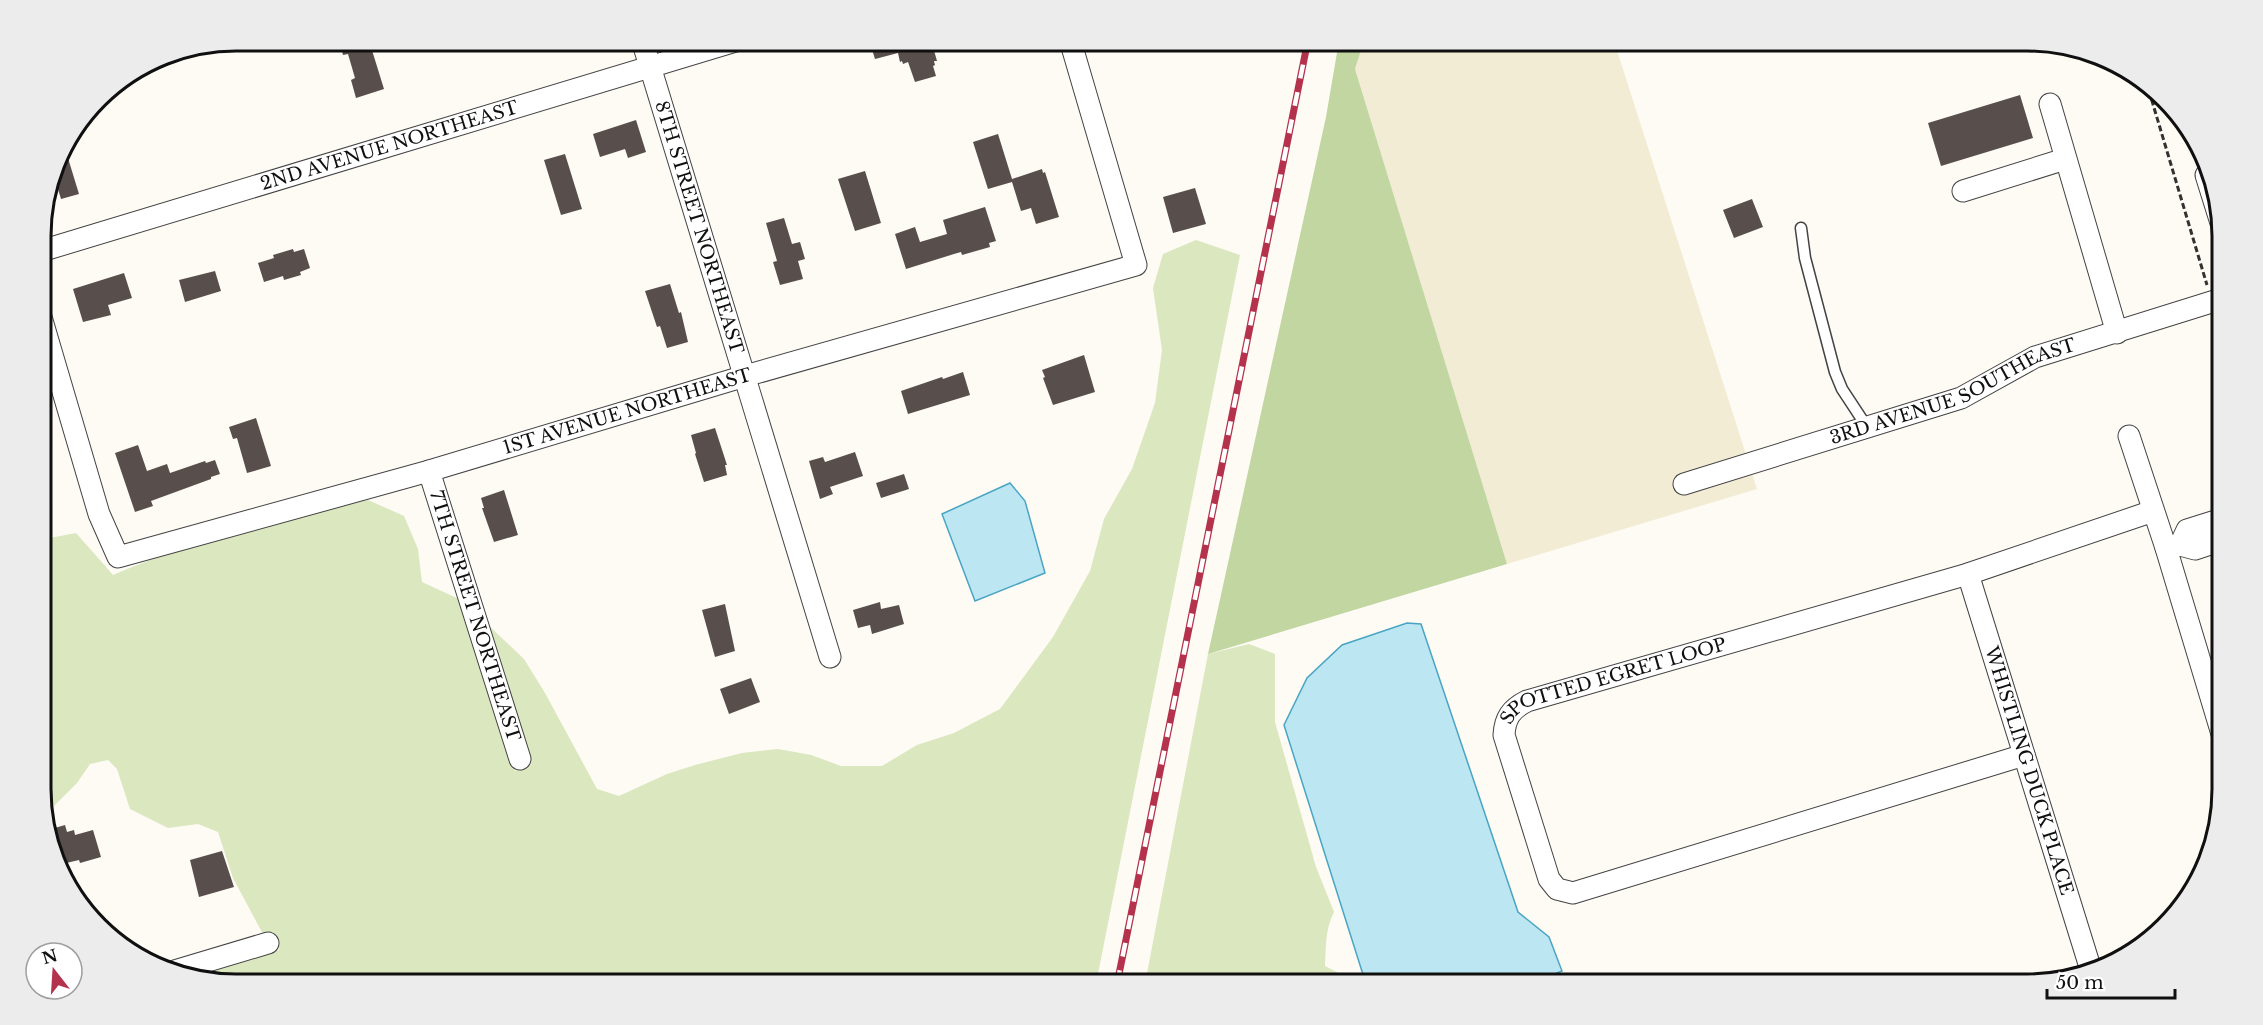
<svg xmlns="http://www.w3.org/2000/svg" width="2263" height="1025" font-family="'Libre Baskerville',serif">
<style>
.farmland{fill:#f3ecd5}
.green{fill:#dae7bf}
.forest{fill:#c1d6a0}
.water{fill:#bce6f2;stroke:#49a5c3;stroke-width:1.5}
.building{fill:#584f4d}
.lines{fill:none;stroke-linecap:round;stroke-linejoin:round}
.lane-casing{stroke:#434343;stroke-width:13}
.street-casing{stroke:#434343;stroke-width:23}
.path{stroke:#323232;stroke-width:3;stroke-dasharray:6 3;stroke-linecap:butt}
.lane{stroke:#fff;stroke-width:10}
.street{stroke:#fff;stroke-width:21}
.rail-casing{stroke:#b5324d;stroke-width:7}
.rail{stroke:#fff;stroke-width:4.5;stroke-dasharray:14;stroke-linecap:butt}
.labels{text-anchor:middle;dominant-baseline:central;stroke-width:6;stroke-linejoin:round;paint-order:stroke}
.street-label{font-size:18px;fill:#101010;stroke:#fff}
.rim{fill:none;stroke:#101010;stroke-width:3}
</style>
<rect width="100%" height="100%" fill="#fefaf4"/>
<path class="farmland" d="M1373,41H1614L1757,489L1507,564L1355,69L1363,44Z"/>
<path class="green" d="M1196,240L1240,255L1096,984H236L193,976L279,950L273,932L263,934L233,878L218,832L198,824L168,828L130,809L117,769L108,760L90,764L77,783L55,805L45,823L42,815V536L50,538L76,533L113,575C185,543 265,527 342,505L368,500L404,516L418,549L422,582L461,600L515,771L531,765L487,624L524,659L545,693L597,789L619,796L667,774L695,765L742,753L778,749L811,755L841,766H882L917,745L954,733L1000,709L1053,637L1090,571L1104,519L1132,469L1155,403L1162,350L1153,288L1163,254Z
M1249,644L1275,654V722L1316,867L1334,912C1325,929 1326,947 1325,966L1356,982L1357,984H1145L1208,654Z"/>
<path class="forest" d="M1339,41H1373L1363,44L1355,69L1507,564L1208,654L1326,117Z"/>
<path class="water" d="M1010,483L1025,501L1045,573L975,601L942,514Z
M1407,623L1421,624L1518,912L1549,937L1562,971L1529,984H1366L1284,725L1307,678L1342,645Z"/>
<path class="building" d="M339,40H379L380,44L371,47L384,89L356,98L351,80L355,78L348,54L343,55Z
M869,40H931L937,61H934L935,65L933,66L936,76L915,82L908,62L903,64L902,61L900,62L898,53L875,59Z
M2020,95L2033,138L1941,166L1928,123Z
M636,120L646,152L628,158L625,149L600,157L593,134Z
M998,134L1012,179L1042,169L1043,173L1045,172L1059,217L1036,224L1031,208L1021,211L1012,182L988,189L973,142Z
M64,145L79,194L61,199L54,176L61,149Z
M565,154L582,209L561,215L544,160Z
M865,171L881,223L855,231L838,179Z
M1195,188L1206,224L1173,233L1163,197Z
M1752,199L1763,227L1734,238L1723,210Z
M985,207L996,241L989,243L990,247L962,255L961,252L954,254L906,269L895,234L915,227L920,242L947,234L943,220Z
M784,218L792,244L800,242L805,259L798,261L803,279L780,285L773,262L777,261L766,223Z
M293,249L294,252L304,249L310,268L300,272L301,275L284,280L283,276L264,282L258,263L274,258L273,255Z
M215,271L221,291L185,302L179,280Z
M124,273L132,298L108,305L111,315L83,322L73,289Z
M670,284L679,313L681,312L688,342L667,348L660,326L657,327L645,291Z
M1084,355L1095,392L1053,405L1043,378L1045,377L1042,370Z
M963,372L970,395L908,414L901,391L942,377L943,379Z
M256,418L271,466L247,473L237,438L233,439L229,427Z
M715,428L727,465H725L727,475L704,482L695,454L696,453L691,435Z
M138,445L147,471L167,464L170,473L205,461L206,463L215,460L220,474L211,477V479L151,501L153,506L135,512L115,453Z
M855,452L863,476L830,487L833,494L820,499L809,461L823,457L825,462Z
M904,474L909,489L881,498L876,483Z
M504,490L518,535L494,542L482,508H484L481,498Z
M880,602L881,609L899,605L904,624L872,634L870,625L858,628L853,610Z
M725,604L735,651L715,657L702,610Z
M751,678L760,702L729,714L720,689Z
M65,825L67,832L74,830L75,835L93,830L101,857L80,863L79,860L62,864L48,830Z
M222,851L234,887L199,897L190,860Z"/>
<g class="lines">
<g class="lane-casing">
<path id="lane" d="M1801,228L1805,258L1835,372L1842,389L1867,427"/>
</g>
<g class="street-casing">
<g id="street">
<path id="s1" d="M642,40L830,657"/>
<path d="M2050,104L2117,333"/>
<path d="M2206,175L2221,223"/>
<path d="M1963,191L2065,159"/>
<path id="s2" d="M41,251L739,40"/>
<path id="s3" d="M41,317L99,514L118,557L429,471L745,376L1136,265L1070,40"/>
<path d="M2129,436L2166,548L2179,545"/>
<path id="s4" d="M429,471L520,759"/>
<path id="s5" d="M1684,484L1961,398L2035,357L2221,299"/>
<path d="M2222,519L2187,530L2180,545L2195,549L2222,540"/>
<path d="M2166,548L2222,734"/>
<path id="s6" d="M1968,574L2090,967"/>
<path id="s7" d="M2024,755L1573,893L1557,889L1549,879L1504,735C1505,718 1511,709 1527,701L1968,574L2153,511"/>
<path d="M171,972L268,943"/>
</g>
</g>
<path class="path" d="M2149,91L2207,285"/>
<use href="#lane" class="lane"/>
<use href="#street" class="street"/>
<g class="rail-casing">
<path id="rail" d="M1117,984L1308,40"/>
</g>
<use href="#rail" class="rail"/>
</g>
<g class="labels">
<g class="street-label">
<text stroke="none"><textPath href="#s2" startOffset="364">2ND AVENUE NORTHEAST</textPath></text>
<text stroke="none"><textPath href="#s1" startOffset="196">8TH STREET NORTHEAST</textPath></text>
<text stroke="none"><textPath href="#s5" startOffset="285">3RD AVENUE SOUTHEAST</textPath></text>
<text stroke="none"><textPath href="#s3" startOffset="782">1ST AVENUE NORTHEAST</textPath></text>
<text stroke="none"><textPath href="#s4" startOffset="152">7TH STREET NORTHEAST</textPath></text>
<text stroke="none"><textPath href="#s7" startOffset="783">SPOTTED EGRET LOOP</textPath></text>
<text stroke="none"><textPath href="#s6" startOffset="206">WHISTLING DUCK PLACE</textPath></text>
</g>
</g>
<path d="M0 0H2263V1025H0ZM236 51H2027A185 185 0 0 1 2212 236V789A185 185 0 0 1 2027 974H236A185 185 0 0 1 51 789V236A185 185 0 0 1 236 51Z" fill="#ececec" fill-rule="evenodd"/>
<path class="rim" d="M236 51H2027A185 185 0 0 1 2212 236V789A185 185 0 0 1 2027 974H236A185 185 0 0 1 51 789V236A185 185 0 0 1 236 51Z"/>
<g transform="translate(54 971) rotate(343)"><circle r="28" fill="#ffffff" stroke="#9f9f9f" stroke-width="1.5"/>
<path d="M0-4.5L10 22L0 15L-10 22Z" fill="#b5324d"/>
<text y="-9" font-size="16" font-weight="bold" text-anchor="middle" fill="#101010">N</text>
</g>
<path d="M2047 989v9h128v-9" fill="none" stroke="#101010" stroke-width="3"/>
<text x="2056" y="989" font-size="18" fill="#101010" stroke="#ffffff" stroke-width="4.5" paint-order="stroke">50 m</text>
</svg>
